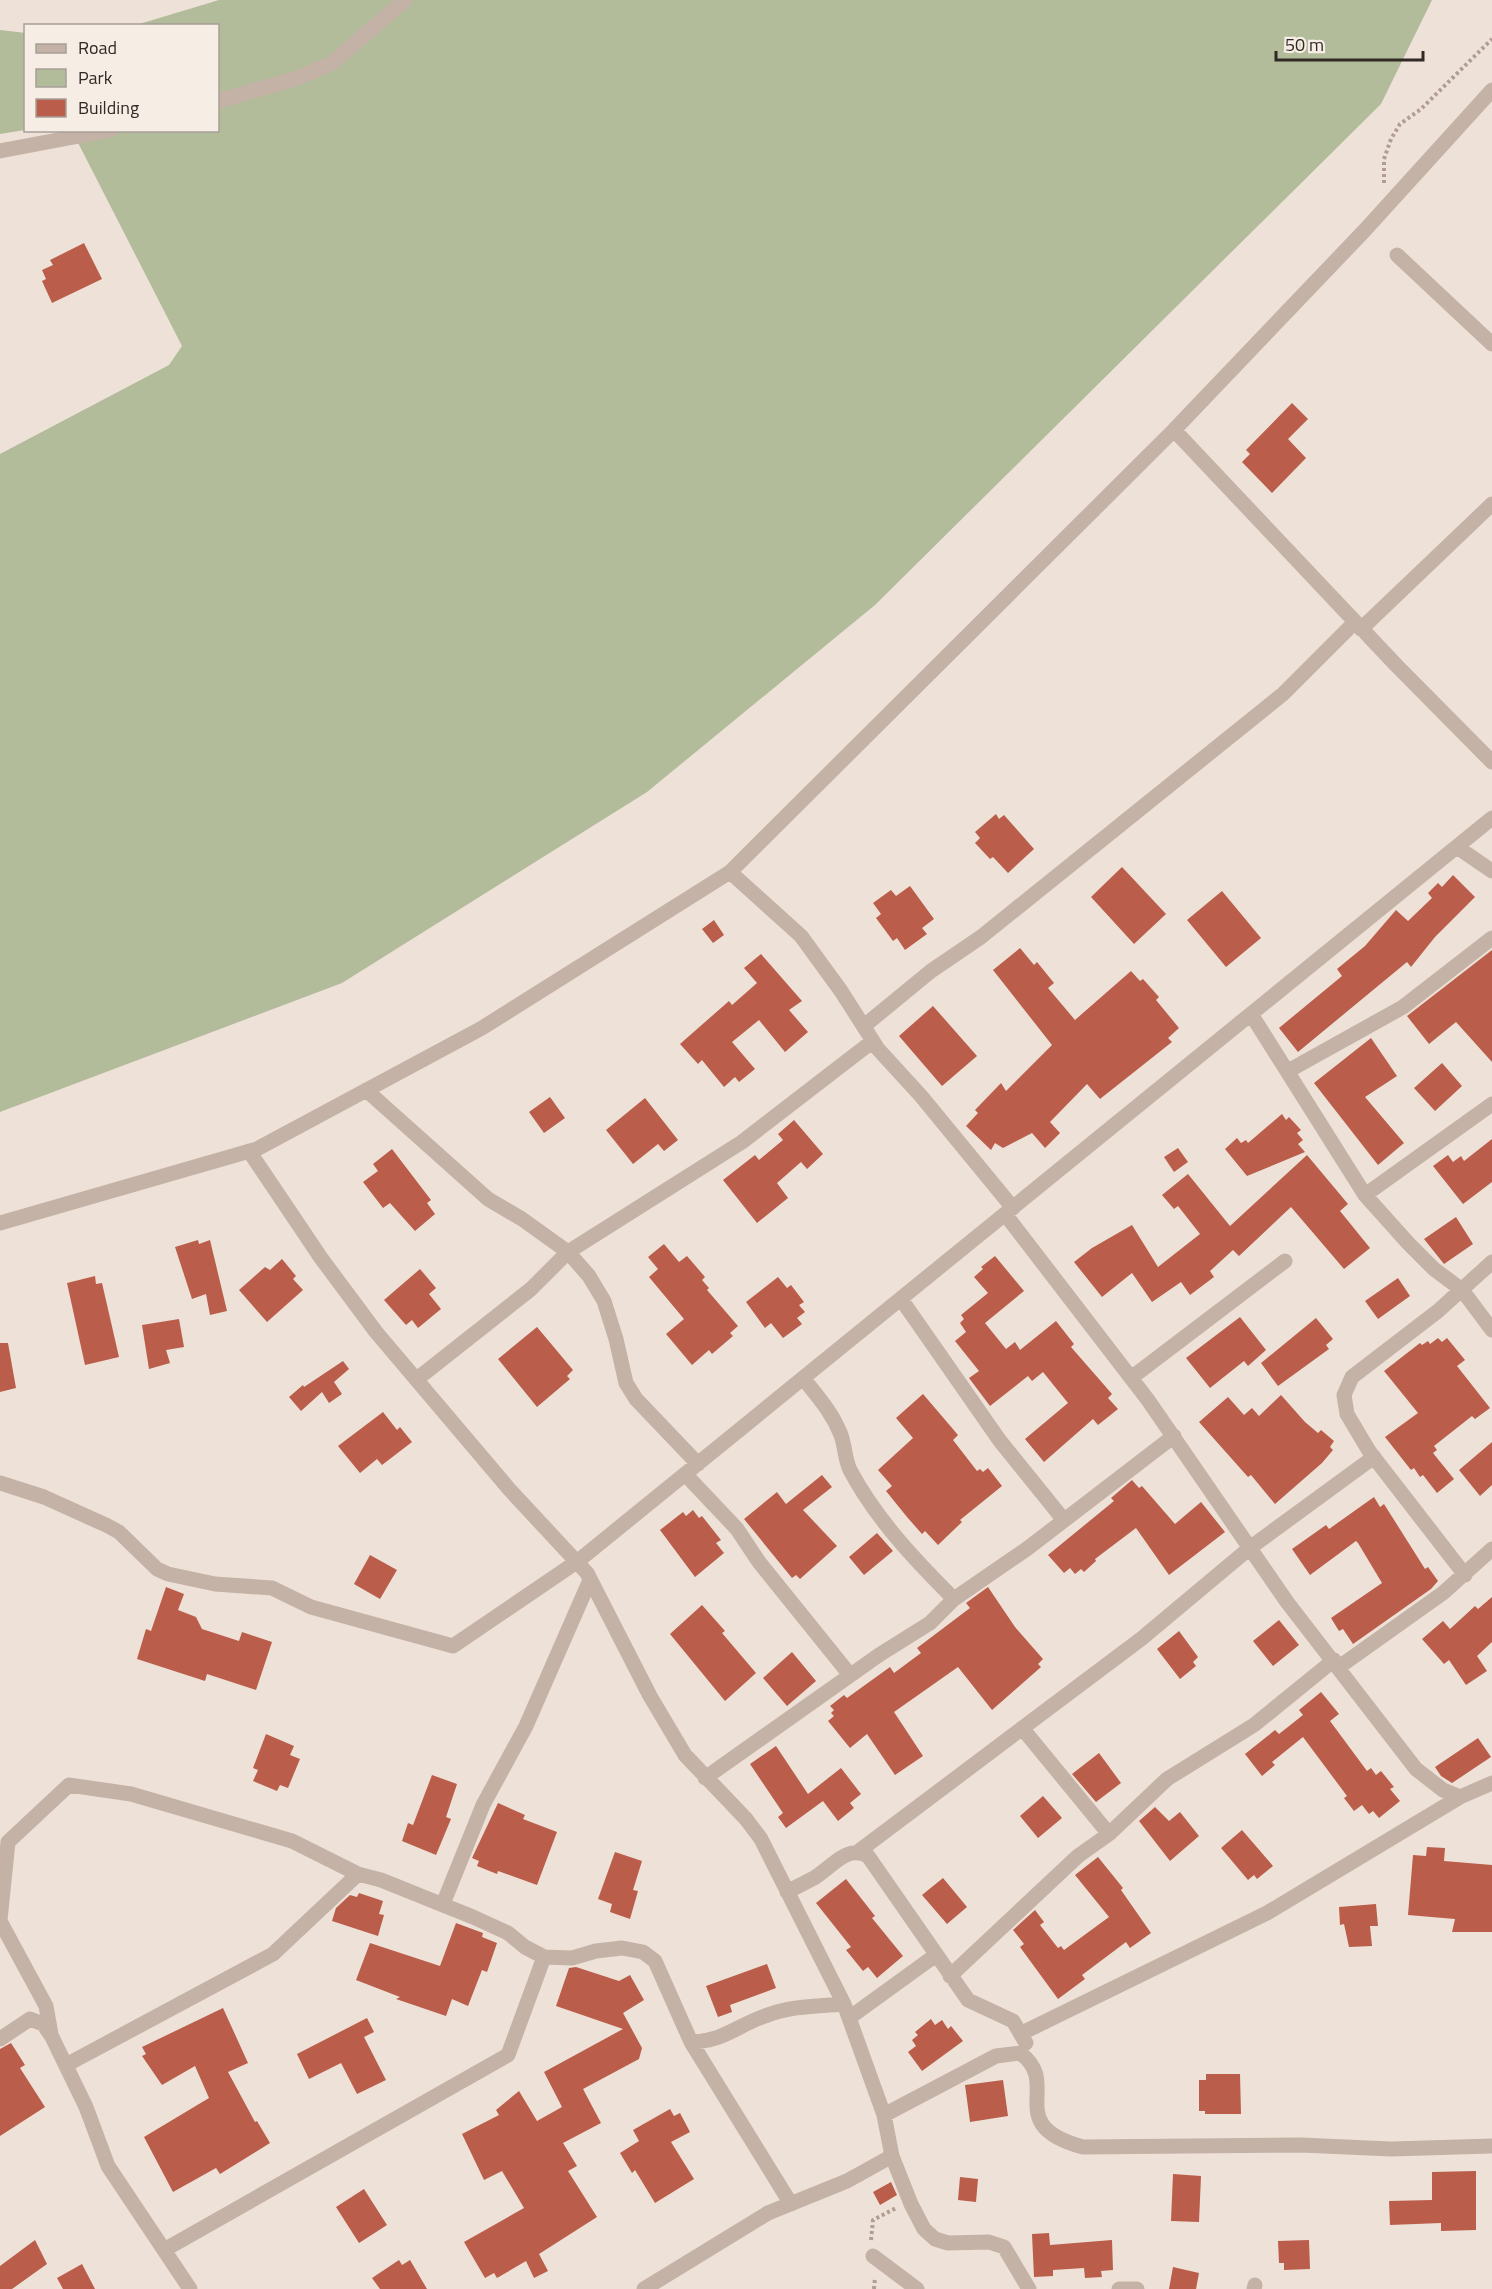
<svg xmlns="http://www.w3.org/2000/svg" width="1492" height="2289" font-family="'Titillium Web',sans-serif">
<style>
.green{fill:#b2bb9a}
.building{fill:#ba5d4a}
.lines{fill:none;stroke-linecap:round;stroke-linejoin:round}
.path{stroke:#b09c90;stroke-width:4;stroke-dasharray:3 3;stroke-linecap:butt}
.minor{stroke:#c5b2a6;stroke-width:15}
</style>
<rect width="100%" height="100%" fill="#eee2d8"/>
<path class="green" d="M219,0H1432L1381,104L875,605L647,792L342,983L0,1112V454L169,365L182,346L72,131L218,130V26L136,25Z
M0,30L26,33L25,130L0,134Z"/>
<path class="building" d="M84,243L102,279L52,303L42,281L46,279L42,270L53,265L50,260Z
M1292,403L1308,419L1288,439L1306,458L1272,493L1242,462L1250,454L1246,450Z
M996,814L999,819L1004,815L1034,849L1008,873L993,857L990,859L975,843L980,838L975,832Z
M1122,867L1166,914L1134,944L1091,897Z
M1453,875L1475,897L1435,937L1411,967L1407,962L1298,1052L1279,1028L1342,976L1337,969L1365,946L1396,910L1408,921L1432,898L1428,893L1438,883L1442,887Z
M910,886L934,919L922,928L927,934L905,950L897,938L893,941L876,918L881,914L873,903L891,890L896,896Z
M1222,891L1261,938L1226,967L1187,920Z
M714,920L724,935L713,943L702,929Z
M1020,948L1034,965L1037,962L1054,983L1048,988L1075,1020L1131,971L1140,981L1143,979L1159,997L1156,1000L1179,1028L1168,1038L1172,1042L1100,1099L1087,1084L1050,1122L1060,1133L1045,1148L1032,1133L1003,1148L995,1143L991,1150L966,1126L978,1113L975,1110L1001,1083L1006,1091L1052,1045L993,970Z
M1492,950V1062L1456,1022L1429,1044L1407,1016Z
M761,954L802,1001L789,1010L808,1032L785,1052L759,1020L732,1042L755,1069L739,1082L735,1077L724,1087L702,1060L698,1064L680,1044L729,1001L732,1005L757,983L744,968Z
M933,1006L977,1056L942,1086L899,1036Z
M1371,1038L1397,1076L1365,1097L1404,1143L1378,1165L1314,1083Z
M1442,1063L1462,1086L1435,1111L1414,1088Z
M550,1097L565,1118L544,1133L529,1112Z
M645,1098L678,1140L664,1151L658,1144L633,1164L606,1130Z
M1282,1114L1286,1120L1289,1117L1301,1130L1297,1133L1303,1140L1298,1144L1305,1152L1247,1176L1225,1149L1237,1138L1241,1143L1246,1140L1248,1143Z
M794,1120L823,1154L807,1169L801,1162L777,1183L788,1198L757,1223L723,1180L755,1155L759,1160L783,1140L778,1134Z
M1492,1139V1182L1463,1204L1433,1166L1448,1155L1453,1162L1461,1156L1464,1161Z
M1178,1148L1188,1162L1174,1172L1164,1157Z
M392,1149L431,1200L427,1203L435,1214L415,1231L390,1203L383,1208L363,1182L378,1171L373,1164Z
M1307,1155L1348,1204L1340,1211L1370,1248L1344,1269L1291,1207L1239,1256L1233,1250L1210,1271L1214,1277L1190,1295L1181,1282L1152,1302L1132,1273L1102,1297L1074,1262L1092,1248L1132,1225L1158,1267L1200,1234L1178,1206L1174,1209L1162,1195L1188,1174L1230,1226Z
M1456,1217L1473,1244L1444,1264L1424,1239Z
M198,1240L199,1244L210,1240L227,1311L210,1315L206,1294L192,1299L175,1247Z
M664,1244L679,1262L687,1256L705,1277L702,1280L709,1288L707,1290L738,1326L730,1333L733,1336L712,1354L709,1350L692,1365L666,1334L684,1319L649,1277L658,1269L648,1257Z
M995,1256L1024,1291L985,1323L1006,1349L1015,1342L1020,1350L1056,1321L1074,1344L1071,1347L1112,1394L1108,1398L1118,1409L1098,1425L1093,1419L1044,1462L1025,1439L1068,1403L1043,1372L1032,1381L1028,1376L990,1406L969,1378L979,1371L955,1341L966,1332L960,1323L964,1319L961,1315L988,1293L974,1277L983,1269L981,1267Z
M282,1259L296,1276L293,1279L303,1290L267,1322L239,1290L265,1267L270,1270Z
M420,1269L436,1288L429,1294L441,1309L418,1328L412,1320L406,1325L384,1300Z
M95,1276L96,1284L102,1283L119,1357L85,1365L67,1283Z
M778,1277L787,1288L791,1285L804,1302L799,1305L805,1312L797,1318L802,1324L783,1338L771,1323L765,1328L746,1302Z
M1398,1278L1410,1296L1378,1319L1365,1301Z
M1240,1317L1266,1350L1248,1366L1244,1361L1210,1388L1186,1358Z
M1316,1318L1333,1339L1326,1345L1329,1349L1278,1386L1261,1363Z
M179,1319L184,1347L166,1350L170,1363L149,1369L142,1325Z
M537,1327L573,1370L567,1376L570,1379L537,1407L498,1359Z
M1438,1338L1442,1342L1447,1338L1465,1360L1457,1366L1490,1408L1475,1419L1472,1416L1434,1446L1437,1450L1433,1453L1454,1479L1437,1493L1423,1475L1420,1477L1414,1468L1411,1470L1385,1437L1418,1413L1384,1371L1420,1343L1422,1345L1428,1341L1430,1344Z
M0,1343H8L16,1388L0,1392Z
M343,1361L349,1369L334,1382L342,1394L329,1403L322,1392L301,1411L289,1397L303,1385L304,1387Z
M923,1394L958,1435L953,1440L977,1471L980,1469L983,1472L988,1468L1002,1486L960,1520L962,1522L938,1545L925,1531L922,1534L907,1517L886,1491L892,1486L878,1470L913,1438L896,1418Z
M1281,1395L1305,1422L1318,1433L1321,1430L1334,1441L1330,1447L1333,1450L1322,1463L1275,1504L1251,1475L1248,1477L1199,1422L1228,1397L1244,1415L1252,1408L1259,1416Z
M383,1412L397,1430L400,1427L412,1442L382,1465L377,1459L360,1473L338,1446Z
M1492,1442V1485L1480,1496L1459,1470Z
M822,1475L832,1487L803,1510L837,1546L800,1579L796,1575L792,1578L744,1519L777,1492L786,1504Z
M1132,1480L1139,1488L1142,1486L1175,1524L1201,1502L1225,1532L1169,1575L1136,1528L1095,1559L1096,1561L1084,1572L1081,1569L1075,1574L1070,1568L1064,1573L1048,1555L1114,1501L1111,1498Z
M1374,1497L1380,1507L1384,1504L1425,1569L1428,1567L1438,1581L1431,1589L1353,1644L1343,1629L1339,1631L1331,1618L1382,1583L1358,1543L1356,1541L1310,1575L1292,1549L1326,1525L1329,1529Z
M693,1510L699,1518L702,1516L721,1540L716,1543L724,1553L695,1577L660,1530L683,1512L686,1516Z
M877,1533L893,1551L864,1575L849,1557Z
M370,1555L397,1570L380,1599L354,1584Z
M166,1587L184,1594L178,1610L196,1617L202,1629L239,1641L242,1632L272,1642L256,1690L207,1674L205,1681L137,1659L146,1629L151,1631Z
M988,1587L1015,1627L1043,1659L1038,1664L1041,1667L992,1710L958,1667L894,1712L923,1756L895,1775L867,1734L850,1748L828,1721L834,1716L831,1713L834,1710L830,1706L844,1695L847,1698L890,1667L894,1673L921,1653L917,1648L970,1608L966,1603Z
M1492,1597V1642L1477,1656L1487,1671L1466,1685L1449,1660L1444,1664L1422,1639L1443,1621L1450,1629L1475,1606L1478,1609Z
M702,1605L725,1631L722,1633L756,1673L725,1701L670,1634Z
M1279,1620L1299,1645L1273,1666L1253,1641Z
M1179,1631L1198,1657L1193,1662L1196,1666L1180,1679L1157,1649Z
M792,1652L816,1681L787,1706L763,1678Z
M1321,1692L1339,1714L1330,1721L1367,1771L1371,1768L1376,1775L1381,1771L1394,1787L1390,1789L1400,1801L1379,1818L1373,1811L1369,1814L1362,1805L1354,1811L1344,1798L1347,1796L1303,1737L1272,1762L1275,1765L1262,1776L1245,1754L1275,1730L1279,1734L1303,1715L1299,1710Z
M266,1734L294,1746L290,1755L300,1759L288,1788L280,1785L277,1791L253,1781L258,1770L253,1768Z
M1478,1738L1491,1757L1452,1783L1441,1776L1435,1767Z
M776,1746L808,1794L841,1768L861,1794L850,1803L854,1808L838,1821L823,1801L786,1828L778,1817L783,1813L750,1764Z
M1099,1753L1121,1783L1096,1802L1072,1774Z
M432,1775L457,1784L446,1817L451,1819L436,1855L402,1841L408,1823L413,1825Z
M1043,1796L1062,1818L1038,1838L1020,1816Z
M498,1803L525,1815L523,1819L557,1832L537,1885L498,1871L497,1874L477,1866L479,1861L472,1858Z
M1155,1807L1169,1821L1180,1812L1199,1836L1170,1861L1139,1821Z
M1242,1830L1273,1866L1257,1879L1254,1875L1248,1880L1221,1848Z
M1427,1847L1445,1848L1444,1861L1492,1865V1932H1452L1455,1919L1408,1915L1413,1855L1426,1856Z
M615,1852L642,1861L633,1890L638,1891L630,1919L610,1912L612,1904L598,1899Z
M1098,1857L1123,1888L1121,1890L1151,1933L1130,1948L1126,1942L1082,1975L1085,1979L1058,1999L1020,1947L1024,1944L1013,1930L1035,1910L1044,1922L1040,1925L1058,1948L1061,1946L1064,1950L1109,1917L1075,1875Z
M943,1878L967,1907L947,1924L922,1895Z
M846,1879L875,1916L872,1918L903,1956L877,1978L868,1967L863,1971L846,1950L851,1947L816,1903Z
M359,1893L383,1901L379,1914L384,1915L378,1936L332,1921L336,1908L350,1895L357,1897Z
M1376,1904L1378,1926H1370L1372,1946L1349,1947L1344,1924L1340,1925L1339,1907Z
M456,1923L483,1933L482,1937L497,1943L487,1972L482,1970L468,2006L452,1999L446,2016L396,1999L400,1997L356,1980L370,1943L440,1966Z
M767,1964L776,1988L730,2005L732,2012L718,2017L706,1986Z
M576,1967L619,1981L630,1975L644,2000L623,2013L642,2048L639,2059L583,2089L601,2123L563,2143L577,2166L568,2171L597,2217L539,2254L548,2271L534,2278L526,2261L497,2278L494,2273L485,2278L464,2242L524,2208L502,2171L484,2180L462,2134L499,2115L496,2110L519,2091L537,2121L562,2107L544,2072L623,2029L556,2006L569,1968Z
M223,2008L248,2063L228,2072L255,2122L257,2121L270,2143L220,2174L216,2168L173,2192L144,2137L209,2098L195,2066L162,2085L142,2056L146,2054L142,2047Z
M367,2018L374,2032L364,2037L386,2080L357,2094L341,2063L309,2079L297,2054Z
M931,2019L935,2025L942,2020L948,2029L951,2026L963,2041L922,2071L908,2052L916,2046L912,2040L918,2035L915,2032Z
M11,2043L25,2065L20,2068L45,2107L0,2136V2049Z
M1206,2074H1240L1241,2114H1205V2111H1199V2080H1206Z
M1003,2080L1008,2116L970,2122L965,2085Z
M670,2109L674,2116L680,2113L690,2132L671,2142L694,2179L655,2203L635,2170L632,2173L620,2153L639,2141L633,2130Z
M1476,2171V2230L1441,2231V2223L1390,2225L1389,2201L1432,2200V2172Z
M1173,2174L1201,2176L1199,2222L1171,2221Z
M960,2177L978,2179L976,2202L958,2200Z
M891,2182L897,2195L880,2205L873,2192Z
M364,2189L387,2225L359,2243L336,2207Z
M1049,2233L1050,2245L1112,2240L1113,2270L1101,2271L1102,2277L1085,2278L1084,2268L1053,2270V2276L1034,2277L1032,2234Z
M35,2240L47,2264L12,2289H0V2266Z
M1309,2240L1310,2269L1284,2270V2263H1279L1278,2241Z
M399,2260L402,2265L410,2260L427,2289H380L372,2278Z
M82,2264L95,2289H63L57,2278Z
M1173,2267L1199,2273L1196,2289H1169Z"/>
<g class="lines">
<path class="path" d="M1384,183V159L1391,139L1400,124L1421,109L1492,39
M871,2240L873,2220L896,2208
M874,2289L875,2277"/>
<path class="minor" d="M218,101L298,78L332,63L405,0
M0,151L111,130
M1397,255L1492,344
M1174,430L1396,665L1492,762
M1361,629L1492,504
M1457,847L1492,871
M730,872L801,936L841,991L878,1049L921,1096L1013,1208
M1251,1014L1365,1195L1408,1243L1434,1269L1462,1290L1492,1330
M864,1026L931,971L981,937L1283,694L1355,622
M1288,1071L1403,1007L1492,938
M366,1090L488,1199L522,1219L568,1252L589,1276L604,1301L616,1339L626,1383L636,1399L698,1464
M249,1151L321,1258L376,1332L509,1489L587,1573L650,1696L685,1755L746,1819L761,1839L844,2004L884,2115L892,2156L911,2204L924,2229L935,2239L948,2243L989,2242L1004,2247L1029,2289
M1365,1195L1492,1104
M1005,1214L1148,1400L1287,1602L1416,1769L1443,1790L1460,1797L1492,1783
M0,1223L257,1149L482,1028L730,872L1174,430L1365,230L1492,90
M901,1299L1000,1441L1063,1519
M803,1378C818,1397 832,1412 841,1435C845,1446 845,1460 850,1470C876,1519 915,1560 954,1599
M1131,1378L1285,1261
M417,1379L531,1289L568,1252L742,1142L873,1041
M685,1474L737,1529L759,1562L850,1675
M0,1483L44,1497L106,1525L119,1532L157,1569L168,1574L215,1584L272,1588L311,1607L453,1646L578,1561L1492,818
M1465,1575L1369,1451L1347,1414L1344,1395L1352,1377L1438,1311L1492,1262
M1339,1667L1443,1593L1492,1549
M1022,1728L1109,1834
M705,1778L879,1655L930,1623L954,1599L1028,1548L1174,1436
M859,1851L1141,1639L1251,1547L1374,1457
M787,1892C797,1886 808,1882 817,1876C834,1865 847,1845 868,1856L968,2000L1013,2021L1026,2043
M443,1904L483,1805L526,1726L590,1580
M0,1920L8,1842L69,1785L131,1794L292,1841L358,1874L381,1880L473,1917L508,1933L525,1947L544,1957L572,1958L596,1951L622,1948L643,1952L655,1961L691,2042L791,2204
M0,1921L46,2006L51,2034
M950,1976L1078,1856L1109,1834L1167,1779L1254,1725L1334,1660
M849,2018L936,1955
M1022,2033L1267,1913L1460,1797
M0,2039L30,2019L43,2024L52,2037L86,2107L108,2166L190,2289
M691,2042C724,2041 736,2026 765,2016C789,2006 818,2006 844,2004
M66,2065L273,1954L358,1874
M884,2115L996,2056L1020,2053C1063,2084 1001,2125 1083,2147L1301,2145L1391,2149L1492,2146
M164,2250L508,2055L544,1957
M873,2256L917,2289
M644,2289L768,2213L847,2181L892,2156
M1119,2289H1137
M1254,2289L1255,2285"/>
</g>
<rect x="24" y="24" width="195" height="108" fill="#f6ede4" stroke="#a79f98" stroke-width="1.5"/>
<rect x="36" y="44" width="30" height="9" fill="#c5b2a6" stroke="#a79f98" stroke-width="1.5"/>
<text x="78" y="54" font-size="18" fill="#312926">Road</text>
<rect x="36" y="69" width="30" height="18" fill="#b2bb9a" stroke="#a79f98" stroke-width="1.5"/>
<text x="78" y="84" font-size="18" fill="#312926">Park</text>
<rect x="36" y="99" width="30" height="18" fill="#ba5d4a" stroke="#a79f98" stroke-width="1.5"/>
<text x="78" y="114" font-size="18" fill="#312926">Building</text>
<path d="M1276 51v9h147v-9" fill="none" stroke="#312926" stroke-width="3"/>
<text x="1285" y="51" font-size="18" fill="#312926" stroke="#f6ede4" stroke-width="4.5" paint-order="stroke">50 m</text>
</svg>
